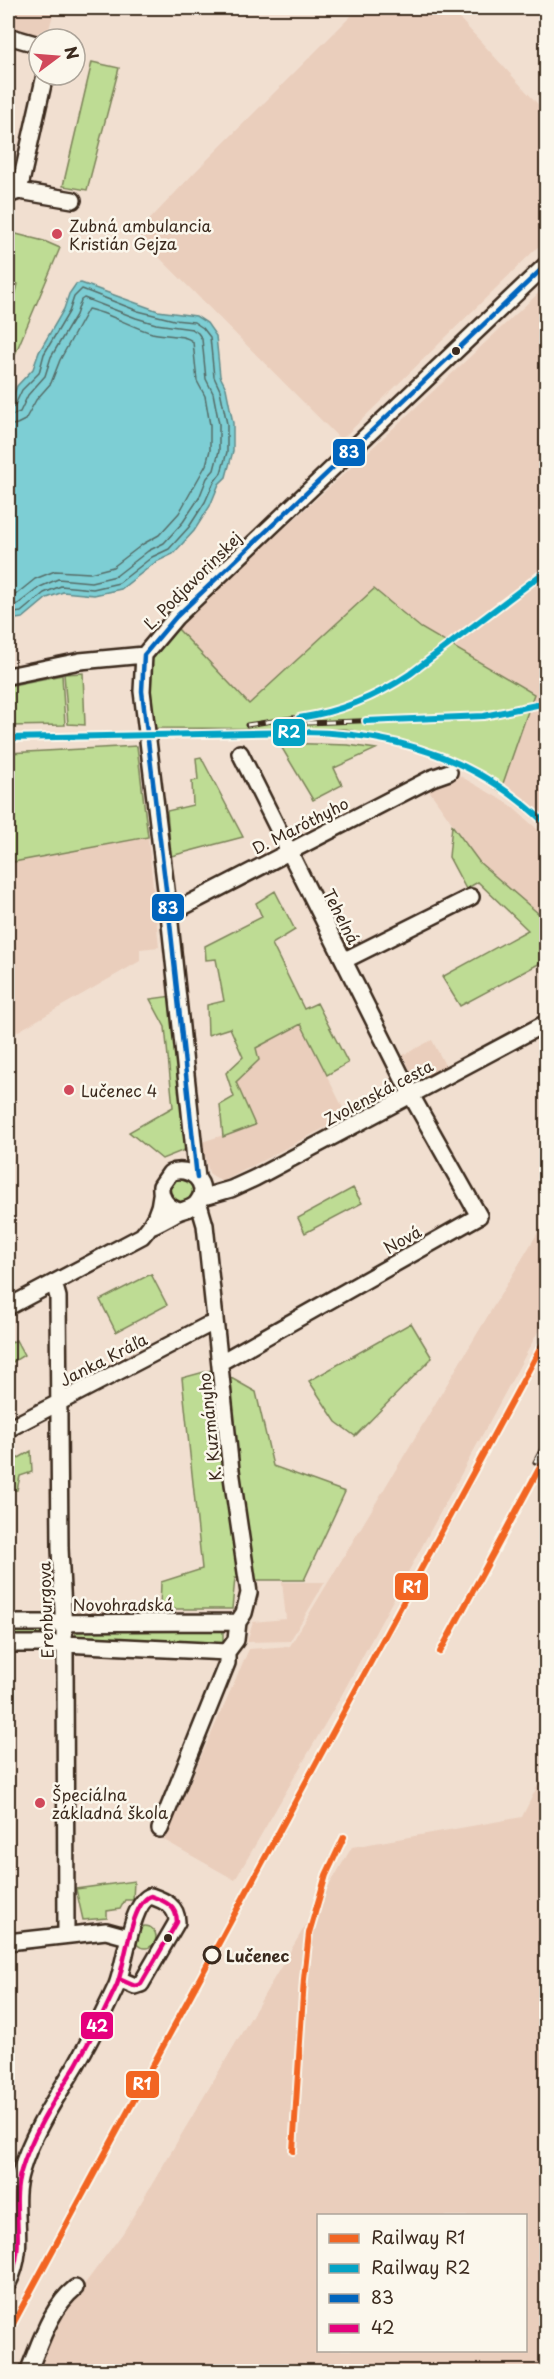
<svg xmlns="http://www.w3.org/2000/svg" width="554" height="2379" font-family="'Playpen Sans',sans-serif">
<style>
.built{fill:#eacebc;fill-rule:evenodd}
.green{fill:#bedc94;stroke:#7c8359;stroke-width:1.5}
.water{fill:#7dced4;stroke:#638c8b;stroke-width:1.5}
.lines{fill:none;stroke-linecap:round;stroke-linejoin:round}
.shore{stroke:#556c67;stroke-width:1.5}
.minor-casing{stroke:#3b2a1e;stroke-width:20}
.minor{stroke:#fbf7ec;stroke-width:15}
.rail-casing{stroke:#3b2a1e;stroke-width:5}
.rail{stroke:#fbf7ec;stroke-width:3;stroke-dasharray:9;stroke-linecap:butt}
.bus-1-casing{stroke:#fbf7ec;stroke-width:9}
.bus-2-casing{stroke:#fbf7ec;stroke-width:9}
.bus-1{stroke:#0065bd;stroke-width:4.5}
.bus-2{stroke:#e5007d;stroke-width:4.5}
.rail-1-casing{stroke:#fbf7ec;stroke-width:10}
.rail-2-casing{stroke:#fbf7ec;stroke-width:10}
.rail-1{stroke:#f26522;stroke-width:6}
.rail-2{stroke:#03a3c5;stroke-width:6}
.poi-dot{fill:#d1495b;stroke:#fbf7ec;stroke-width:2}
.bus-dot{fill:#3b2a1e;stroke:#fbf7ec;stroke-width:2}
.stop-dot{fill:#fbf7ec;stroke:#3b2a1e;stroke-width:3}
.labels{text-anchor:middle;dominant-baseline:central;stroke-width:5;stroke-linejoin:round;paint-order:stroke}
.poi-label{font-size:16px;fill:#3b2a1e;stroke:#fbf7ec;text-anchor:start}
.street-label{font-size:16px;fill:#3b2a1e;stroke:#fbf7ec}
.stop-label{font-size:16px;font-weight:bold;fill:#3b2a1e;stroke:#fbf7ec;text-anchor:start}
.line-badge{stroke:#fbf7ec;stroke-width:2}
.badge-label{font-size:16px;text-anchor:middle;font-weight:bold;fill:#fff}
</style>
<rect width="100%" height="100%" fill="#f1dfd0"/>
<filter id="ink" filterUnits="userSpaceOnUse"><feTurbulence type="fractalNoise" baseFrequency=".0167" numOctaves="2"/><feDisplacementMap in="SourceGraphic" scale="12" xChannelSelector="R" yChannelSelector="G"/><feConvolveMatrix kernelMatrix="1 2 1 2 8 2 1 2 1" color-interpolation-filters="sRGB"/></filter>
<g filter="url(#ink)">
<path class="built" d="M8,8H55L46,39L8,30Z
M359,8H450L546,113V239L341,440L136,234L195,172Z
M546,286V829L500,792L534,694L421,628L375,590L249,704L176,627L356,463Z
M453,772L509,804L546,837V920L480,863L426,786Z
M148,837L159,947L140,949V961L8,1037V863Z
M301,1024L347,1116L222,1182L209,1173L202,1142L254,1125L236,1082L259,1060L256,1048Z
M432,1040L446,1067L416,1082L403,1055Z
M546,1219V1317L340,1698L235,1880L164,1840L249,1649L290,1646Z
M282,1582H325L290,1641L247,1642L253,1622L286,1619Z
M546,1769V2371L34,2372L59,2318L123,2233L352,1847L522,1817ZM318,2216H526V2350H318Z"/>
<path class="green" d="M92,62L119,68L87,190L63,186Z
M8,232L44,241L60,248L8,371V324L18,284L8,281Z
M374,589L421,628L534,694L500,792L472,773L440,756L398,740L346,729L153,728L150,689L152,657L176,627L249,704Z
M83,673L85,725L68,724L64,674Z
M62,675L65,725L8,726V686Z
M279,743L348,745L376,749L334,768L342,785L313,800Z
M137,746L148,837L8,863V753Z
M201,757L243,837L171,856L167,811L193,805L192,781L198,780L196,758Z
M452,825L480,863L546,920V960L460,1006L442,977L528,930L478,882L466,889L449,857Z
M275,891L295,930L272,944L304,1009L317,1003L348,1063L327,1075L301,1024L256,1048L259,1060L236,1082L255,1125L223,1137L220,1105L234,1097L226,1073L243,1057L230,1028L208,1035L207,1005L224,1001L216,959L206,960L205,946L262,917L256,903Z
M172,996L187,1149L162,1159L129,1132L173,1107L165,1027L150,999Z
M169 1190a13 13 0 1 1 26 0a13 13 0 1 1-26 0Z
M353,1188L362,1203L305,1233L298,1218Z
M151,1274L167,1305L116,1332L100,1300Z
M411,1323L432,1358L355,1436L336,1422L309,1381Z
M16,1340L24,1355L8,1365V1345Z
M215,1369L256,1392L273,1466L345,1492L304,1580H256L235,1578L232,1609H160L161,1582L202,1569L182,1378Z
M31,1451L32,1472L20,1476L17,1490L8,1491V1464Z
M223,1627V1644L76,1638L75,1628Z
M50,1628V1638H8V1629Z
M134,1881L133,1900H125L120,1909L107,1911V1918L83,1920L76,1889Z
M134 1937a11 11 0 1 1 22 0a11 11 0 1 1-22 0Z"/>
<path class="water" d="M81,283L158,311L196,316L207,323L216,336L220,376L226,388L233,423V451L226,477L219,484L210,506L194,531L173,554L156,562L121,589L94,595L63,592L47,598L23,618L8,620V409L17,386L33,369L39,352L64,309L69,294L76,284Z"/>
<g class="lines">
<path class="shore" d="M8,409L14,407L22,390L39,373L44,354L69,312L74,297L82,289L138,311L174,320L194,322L203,328L210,337L214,377L220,390L227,424V452L221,473L214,482L205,502L189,527L169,549L152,557L119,583L93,589L61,586L44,593L21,612L8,614
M8,417L20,412L28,395L45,376L51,357L76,315L81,300L84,298L136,318L156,324L192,329L198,333L202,339L206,379L213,393L219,424V451L214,470L207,478L199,498L183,522L164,543L148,551L116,576L91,582L58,579L40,587L18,604L8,606
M8,426L17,424L25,420L36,400L51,383L60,360L88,309C109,313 131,327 152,333C164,336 185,334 193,342L197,381L205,396L210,425V450L206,465L179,513L159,535L143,544L113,567L90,573L55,571L35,579L14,596L8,597"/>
<g class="minor-casing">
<path id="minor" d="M8,36L39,45
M19,191L45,75
M8,195L19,191L73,200
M8,676L80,661L144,655
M169,914L432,778L449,772
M345,960L471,897
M197,1178L169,914L142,691L144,655L176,617L546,265
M200,1198L231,1189L255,1178L546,1023
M151,1226C160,1222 167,1218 176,1213C183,1209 191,1210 197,1203C212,1184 189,1164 170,1173L161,1186C160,1199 167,1207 179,1211
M54,1283L58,1297L60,1548L65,1653L66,1935
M8,1307L142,1236C152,1225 160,1211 161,1195
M221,1362L479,1216L411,1095L240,753
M8,1429L206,1326L215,1323
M8,1623L238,1622
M8,1644H64L227,1652
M160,1829L227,1663V1652L236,1640L238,1622L244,1613L249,1593L231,1470L205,1225L198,1201
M8,1942L106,1931L128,1937
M8,2283C28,2245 9,2208 21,2171C32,2133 56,2098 76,2065C90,2040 104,2013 116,1987C125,1969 130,1902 151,1896C165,1901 177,1906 177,1922L141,1984L135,1986L119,1979
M28,2372C40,2344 50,2308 75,2288"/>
</g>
<use href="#minor" class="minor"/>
<g class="rail-casing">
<path id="rail" d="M307,723L484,716L546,703
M247,725L324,713L380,693L410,674L546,571
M8,738L302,732C395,732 478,758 546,824
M535,1462L546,1441
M440,1652L546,1456
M293,2151L304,1979L309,1933L326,1875L344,1837"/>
</g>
<use href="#rail" class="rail"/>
<g class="bus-1-casing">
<path id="bus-1" d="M197,1178L169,914L142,691L144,655L176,617L546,265"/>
</g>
<g class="bus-2-casing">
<path id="bus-2" d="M8,2283C28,2245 9,2208 21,2171C32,2133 56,2098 76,2065C90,2040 104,2013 116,1987C125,1969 130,1902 151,1896C165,1901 177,1906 177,1922L141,1984L135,1986L119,1979"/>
</g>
<use href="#bus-1" class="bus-1"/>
<use href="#bus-2" class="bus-2"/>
<g class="rail-1-casing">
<path id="rail-1" d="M440,1652L546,1456
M293,2151L304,1979L309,1933L326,1875L344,1837
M8,2333L546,1338"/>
</g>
<g class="rail-2-casing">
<path id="rail-2" d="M299,718C340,712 376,697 410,674L546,571
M366,721L484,716L546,703
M8,738L302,732C395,732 478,758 546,824"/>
</g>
<use href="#rail-1" class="rail-1"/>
<use href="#rail-2" class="rail-2"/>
</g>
</g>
<g class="poi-dot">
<circle cx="57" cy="234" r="6"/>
<circle cx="69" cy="1090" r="6"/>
<circle cx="40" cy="1803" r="6"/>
</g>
<g class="bus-dot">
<circle cx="456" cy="351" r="5"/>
<circle cx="168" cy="1938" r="5"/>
</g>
<circle class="stop-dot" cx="212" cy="1955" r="8"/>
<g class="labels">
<g class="poi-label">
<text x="69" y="225">Zubná ambulancia<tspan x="69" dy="18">Kristián Gejza</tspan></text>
<text x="81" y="1090">Lučenec 4</text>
<text x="52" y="1794">Špeciálna<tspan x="52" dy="18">základná škola</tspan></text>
</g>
<g class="street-label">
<text transform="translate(192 580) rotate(-45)">Ľ. Podjavorinskej</text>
<text transform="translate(300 825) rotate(-27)">D. Maróthyho</text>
<text transform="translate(342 916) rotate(63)">Tehelná</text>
<text transform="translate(378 1092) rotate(-28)">Zvolenská cesta</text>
<text transform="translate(402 1239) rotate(-29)">Nová</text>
<text transform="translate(103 1359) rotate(-27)">Janka Kráľa</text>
<text transform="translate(209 1427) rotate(-96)">K. Kuzmányho</text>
<text x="123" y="1604">Novohradská</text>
<text transform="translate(45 1610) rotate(-92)">Erenburgova</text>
</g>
<g class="stop-label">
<text x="226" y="1955">Lučenec</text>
</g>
</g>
<g class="line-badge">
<rect x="332" y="438" width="34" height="29" rx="6" fill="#0065bd"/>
<rect x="272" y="718" width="34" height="29" rx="6" fill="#03a3c5"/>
<rect x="151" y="893" width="34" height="29" rx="6" fill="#0065bd"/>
<rect x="394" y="1572" width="35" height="29" rx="6" fill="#f26522"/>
<rect x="80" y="2011" width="34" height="29" rx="6" fill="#e5007d"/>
<rect x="125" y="2070" width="35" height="29" rx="6" fill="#f26522"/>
</g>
<g class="badge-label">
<text x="349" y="458">83</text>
<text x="289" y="738">R2</text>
<text x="168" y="914">83</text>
<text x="412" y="1593">R1</text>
<text x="97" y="2032">42</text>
<text x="142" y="2090">R1</text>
</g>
<rect width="554" height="2379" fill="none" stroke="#fbf7ec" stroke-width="30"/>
<rect x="15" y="15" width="524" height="2349" fill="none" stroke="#3b2a1e" stroke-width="2" filter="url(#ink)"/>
<rect x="317" y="2214" width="210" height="138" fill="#fbf7ec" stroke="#aea59a" stroke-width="1.5"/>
<rect x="329" y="2234" width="30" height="9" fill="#f26522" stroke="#aea59a" stroke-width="1.5"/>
<text x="371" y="2244" font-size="18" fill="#3b2a1e">Railway R1</text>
<rect x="329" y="2264" width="30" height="9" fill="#03a3c5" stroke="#aea59a" stroke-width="1.5"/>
<text x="371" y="2274" font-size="18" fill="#3b2a1e">Railway R2</text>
<rect x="329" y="2294" width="30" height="9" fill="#0065bd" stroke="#aea59a" stroke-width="1.5"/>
<text x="371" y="2304" font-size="18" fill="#3b2a1e">83</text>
<rect x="329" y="2324" width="30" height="9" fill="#e5007d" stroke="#aea59a" stroke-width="1.5"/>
<text x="371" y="2334" font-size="18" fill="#3b2a1e">42</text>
<g transform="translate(57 57) rotate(74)"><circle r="28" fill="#fbf7ec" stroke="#aea59a" stroke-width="1.5"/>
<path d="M0-4.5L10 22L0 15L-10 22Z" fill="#d1495b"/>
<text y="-9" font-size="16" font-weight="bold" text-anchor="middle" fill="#3b2a1e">N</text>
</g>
</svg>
